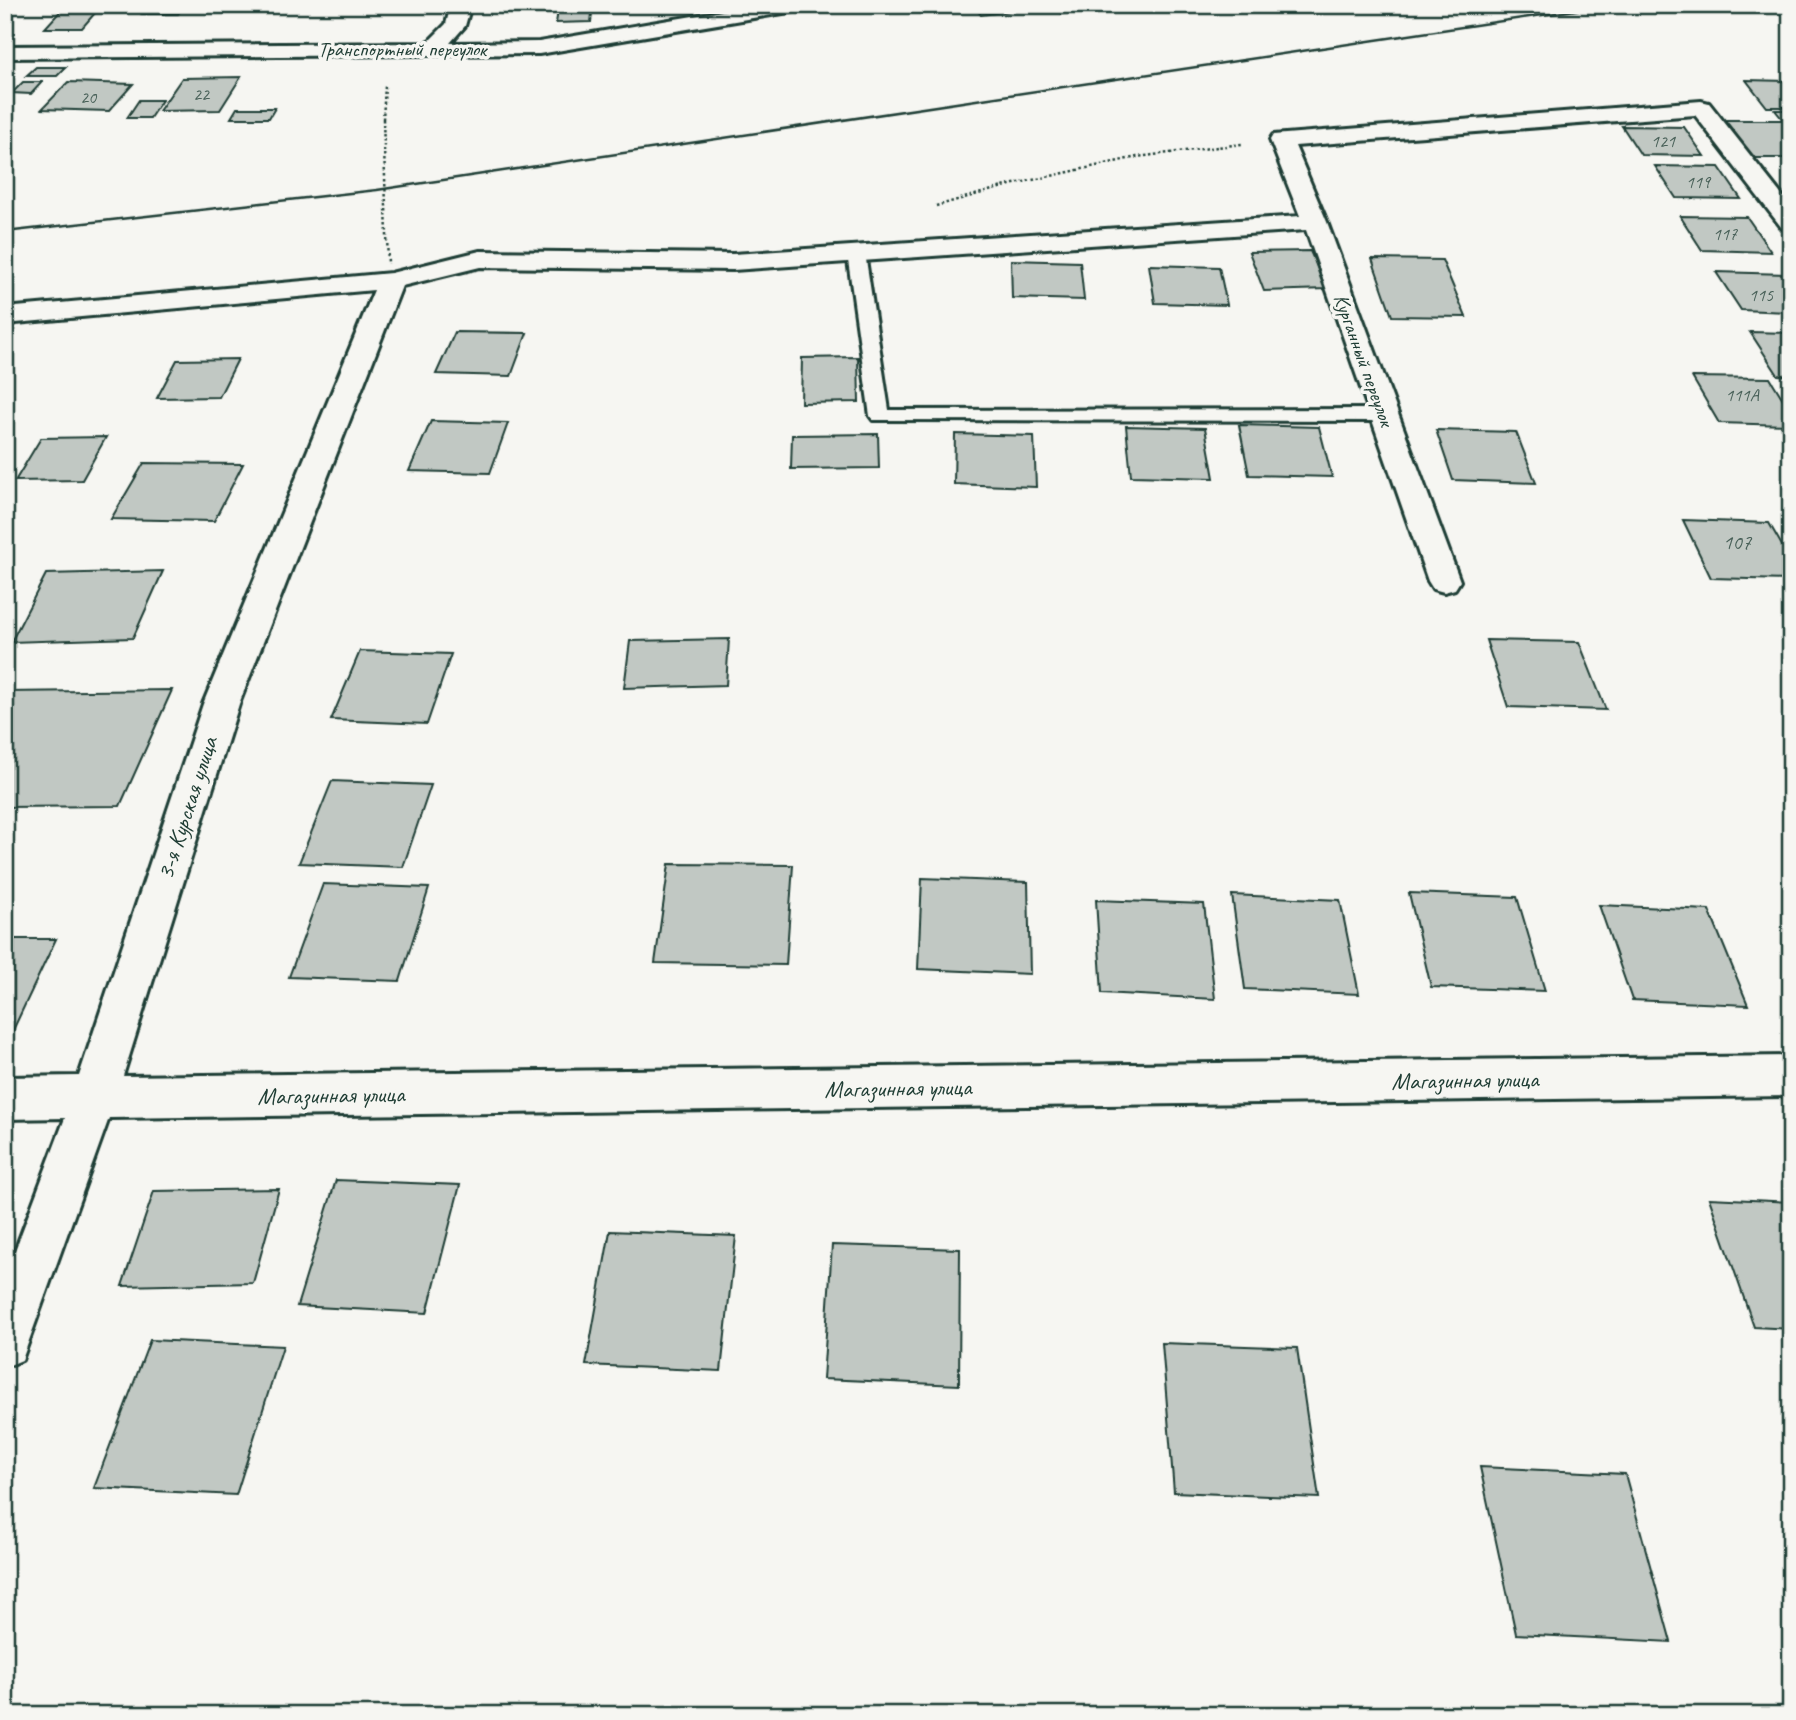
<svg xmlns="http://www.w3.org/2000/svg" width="1796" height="1720" font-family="Caveat,sans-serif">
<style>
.building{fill:#c1c8c3;stroke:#1f3d34;stroke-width:2}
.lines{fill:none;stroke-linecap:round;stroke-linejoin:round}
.lane-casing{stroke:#1f3d34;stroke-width:6}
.street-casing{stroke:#1f3d34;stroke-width:6}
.path{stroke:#1f3d34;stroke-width:2.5;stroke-dasharray:2.5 2.5;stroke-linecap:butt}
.lane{fill:#f6f6f2;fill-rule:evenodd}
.street{fill:#f6f6f2;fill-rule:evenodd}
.rail{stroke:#1f3d34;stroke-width:2.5}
.path-bridge{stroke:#1f3d34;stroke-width:2.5;stroke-dasharray:2.5 2.5;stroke-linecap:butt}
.labels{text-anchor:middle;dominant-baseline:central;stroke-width:7;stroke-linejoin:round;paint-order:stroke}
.far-number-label{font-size:18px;fill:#486058}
.far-street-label{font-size:21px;fill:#1f3d34;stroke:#f6f6f2}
.number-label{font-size:21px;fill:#486058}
.street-label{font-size:24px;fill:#1f3d34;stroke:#f6f6f2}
</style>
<rect width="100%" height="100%" fill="#f6f6f2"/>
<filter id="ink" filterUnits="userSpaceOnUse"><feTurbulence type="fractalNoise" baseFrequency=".0143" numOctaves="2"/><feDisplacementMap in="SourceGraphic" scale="14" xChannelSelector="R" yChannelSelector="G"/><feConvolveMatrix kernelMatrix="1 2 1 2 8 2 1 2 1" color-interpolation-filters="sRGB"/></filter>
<g filter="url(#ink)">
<path class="building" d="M66,5H102L82,28H45Z
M149,5H185L178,14H142Z
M559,5H593L591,22L556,23Z
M973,5H1039L1041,7L981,15Z
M1054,5H1079L1084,11L1062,14Z
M36,67H66L57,76H26Z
M241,77L220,110L159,111L182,78Z
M1746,80L1791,81V107H1767Z
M23,82H42L31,94L12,93Z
M68,82L133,84L109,111L42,109Z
M139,100H162L150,118H127Z
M237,108H275L269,118H231Z
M1775,110H1791V158H1754L1723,120H1783Z
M1622,126L1684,127L1704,156L1641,155Z
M1655,166L1719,167L1741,199L1676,198Z
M1680,216L1747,217L1771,252L1702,250Z
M1310,251L1327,289L1264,291L1249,252Z
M1372,259L1442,260L1466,317L1392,316Z
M1011,260L1080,262L1084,300L1012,298Z
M1149,265L1219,267L1227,305L1155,303Z
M1716,272L1787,274L1791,279V312L1741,310Z
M455,332L527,333L511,376L436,374Z
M1750,332L1791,333V376L1778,375Z
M858,357L859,402L801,403L802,358Z
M238,359L219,397L157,398L177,360Z
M1692,377L1770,378L1791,412V425L1719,423Z
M431,421L508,423L490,473L409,471Z
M1239,425L1319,427L1332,477L1249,475Z
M1126,426L1205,428L1214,478L1131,476Z
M1436,430L1516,432L1536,483L1453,480Z
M878,434L879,468L791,469L792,435Z
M955,434L1034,436L1036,487L954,484Z
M106,437L82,480L15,481L41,438Z
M144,463L243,464L214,521L111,519Z
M1683,520L1769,523L1791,561V580L1711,578Z
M163,571L133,638L11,642L46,574Z
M729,639L726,685L624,688L630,641Z
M1486,640L1579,642L1606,710L1508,707Z
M360,651L451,654L427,724L331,720Z
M172,690L120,806L5,807V692Z
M332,781L431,785L403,867L299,863Z
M669,864L793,865L786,965L655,963Z
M922,878L1028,882L1030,974L918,969Z
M323,884L429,888L400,981L289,977Z
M1409,893L1517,897L1545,991L1431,987Z
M1232,895L1340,900L1359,994L1245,989Z
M1096,900L1204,904L1215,999L1102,993Z
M1599,905L1709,910L1748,1005L1632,1000Z
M5,939H56L5,1047Z
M336,1180L460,1185L427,1313L297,1306Z
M279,1189L253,1283L122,1286L154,1191Z
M1709,1198L1791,1202V1329L1754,1327Z
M610,1231L736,1236L721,1371L586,1365Z
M832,1245L960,1249L959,1385L823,1379Z
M150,1340L283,1346L236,1495L94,1488Z
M1162,1343L1297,1348L1319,1498L1174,1492Z
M1480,1467L1625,1474L1671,1642L1516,1634Z"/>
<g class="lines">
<g class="lane-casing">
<path id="lane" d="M856,248L865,253L889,410L1384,409L1391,411L1394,415L1391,419L1384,421L873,420L870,416L847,253Z"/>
</g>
<g class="street-casing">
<path id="street" d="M451,5H471L465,26L450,43L539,42L758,5H805L795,11L539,54L5,58V46L427,43L446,24Z
M1701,101L1709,103L1791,207V230L1782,228L1695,115L1295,146L1327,222L1460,581L1455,589L1444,592L1433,589L1428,581L1306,230L733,270L480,267L402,286L239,704L123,1076L1791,1056V1096L109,1118L22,1360L5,1367V1277L65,1118L5,1119V1077L79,1076L203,704L374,290L5,324V308L391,273L480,251L733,254L1300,216L1270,140L1273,135Z"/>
</g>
<path class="path" d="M383,119L385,86
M936,206L1010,185L1137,157L1242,144"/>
<use href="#lane" class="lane"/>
<use href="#street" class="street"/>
<path class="rail" d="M5,232L377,190L1609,5"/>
<path class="path-bridge" d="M383,119L388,264"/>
</g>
</g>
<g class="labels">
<g class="far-number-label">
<text x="201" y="94">22</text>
<text x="88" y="97">20</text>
<text x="1663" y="141">121</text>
<text x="1698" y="182">119</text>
<text x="1725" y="234">117</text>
<text x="1761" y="295">115</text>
<text x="1742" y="395">111А</text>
</g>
<g class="far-street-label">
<text x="402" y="49">Транспортный переулок</text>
<text transform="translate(1364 360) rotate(70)">Курганный переулок</text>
</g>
<g class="number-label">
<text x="1737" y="542">107</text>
</g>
<g class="street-label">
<text transform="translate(187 808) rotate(-72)">3-я Курская улица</text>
<text transform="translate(1465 1080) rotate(-1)">Магазинная улица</text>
<text transform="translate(898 1088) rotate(-1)">Магазинная улица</text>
<text transform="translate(331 1095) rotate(-1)">Магазинная улица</text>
</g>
</g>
<rect width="1796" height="1720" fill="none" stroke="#f6f6f2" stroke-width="28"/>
<rect x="14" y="14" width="1768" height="1692" fill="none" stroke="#1f3d34" stroke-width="2.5" filter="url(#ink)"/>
</svg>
